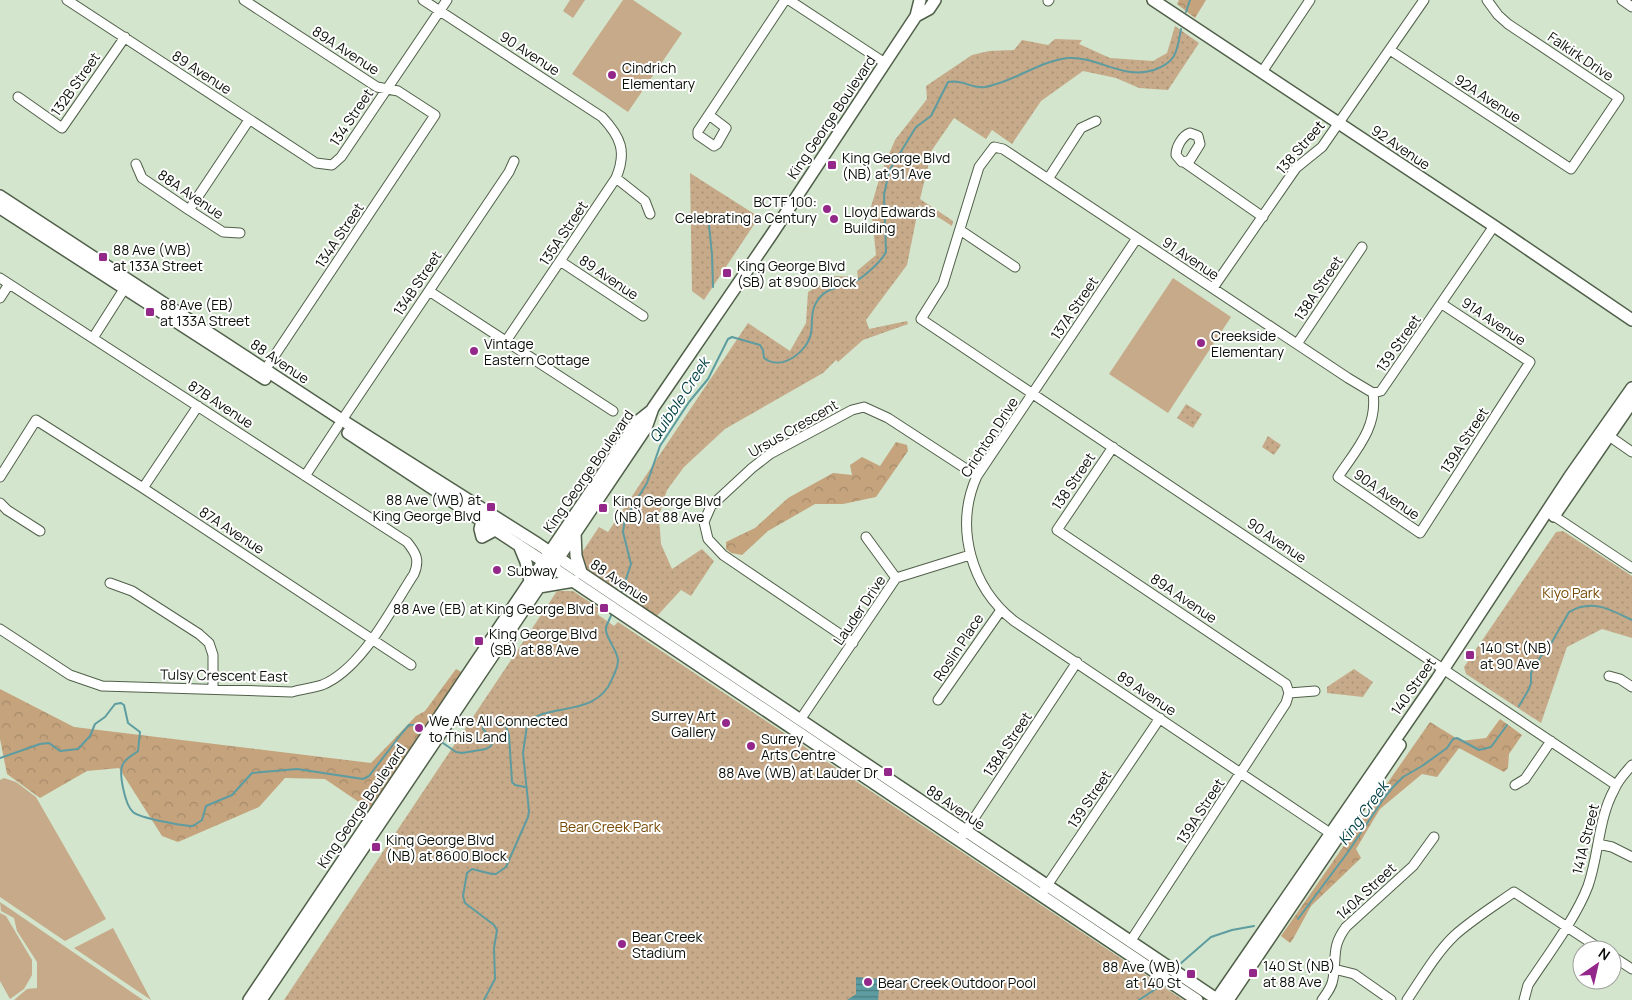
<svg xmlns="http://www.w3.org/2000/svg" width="1632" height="1000" font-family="Manrope,sans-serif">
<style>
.grass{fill:#c6aa89}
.forest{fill:url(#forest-crowns)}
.park{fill:url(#park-dots)}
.water{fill:url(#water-rules)}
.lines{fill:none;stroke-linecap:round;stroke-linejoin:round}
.stream{stroke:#5d9ca0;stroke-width:2}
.minor-casing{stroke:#51604a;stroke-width:11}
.major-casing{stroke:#51604a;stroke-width:14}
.minor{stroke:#fff;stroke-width:9}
.major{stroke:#fff;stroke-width:11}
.poi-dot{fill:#94288a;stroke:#fff;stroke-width:2}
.labels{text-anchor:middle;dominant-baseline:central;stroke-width:4;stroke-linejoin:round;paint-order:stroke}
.street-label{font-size:14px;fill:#0a0f07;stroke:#fff}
.poi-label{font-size:14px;fill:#0a0f07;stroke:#fff;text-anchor:start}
.park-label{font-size:14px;fill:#774b05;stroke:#fff}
.water-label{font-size:15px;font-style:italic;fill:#054347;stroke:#fff}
</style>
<defs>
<pattern id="forest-crowns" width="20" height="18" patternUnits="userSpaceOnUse" patternTransform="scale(1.25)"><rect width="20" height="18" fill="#c4a37d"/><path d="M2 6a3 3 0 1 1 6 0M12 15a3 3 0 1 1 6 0" fill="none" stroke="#a78b6b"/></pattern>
<pattern id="park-dots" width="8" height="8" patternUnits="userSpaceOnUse" patternTransform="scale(1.25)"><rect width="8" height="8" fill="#c6aa89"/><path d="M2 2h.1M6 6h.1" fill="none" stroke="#a99175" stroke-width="1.8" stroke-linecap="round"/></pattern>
<pattern id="water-rules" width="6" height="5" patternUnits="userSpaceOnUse" patternTransform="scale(1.25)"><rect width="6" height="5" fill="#5d9ca0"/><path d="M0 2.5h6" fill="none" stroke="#4b7e80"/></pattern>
</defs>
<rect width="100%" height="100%" fill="#d3e5cc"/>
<path class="grass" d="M570,0H585L573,18L563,11Z
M623,0H633L682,33L628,112L572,74Z
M1173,278L1231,317L1168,413L1109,374Z
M4,778L16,782L36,797L106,919L65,941L0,897V780Z
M0,902L143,1000H14L27,989L37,988V962L17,931L14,918L1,911Z
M0,913L6,916L32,960V975L24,989L10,999L0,981Z
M113,928L151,1000L74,948Z"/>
<path class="forest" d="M1179,0H1206L1195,18L1177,4Z
M896,442L907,445L908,451L876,497L843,504H815L768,531L742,555L731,553L726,549V542L755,528L788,498L833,473L852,475L850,465L862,457L880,466Z
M456,669L463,673L369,809L325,779L285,778L259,807L178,842L162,836L119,768L87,771L40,798L7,774L0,739V689L74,727L371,763L416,716L425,711Z
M1500,719L1522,735L1509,754L1508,768L1504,772L1459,748L1437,777L1422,774L1380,809L1356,849L1361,858L1311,906L1293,939L1290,943L1281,936L1430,722L1461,741L1486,738Z"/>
<path class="park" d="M1175,26L1199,43L1168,90L1139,88L1116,78L1083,71L1041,101L1012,144L992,130L986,139L954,118L932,150L920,199L953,221L952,226L919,205L907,265L866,320L869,329L907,321L908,324L863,340L838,362L836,360L823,373L725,429L684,467L667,490L659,516L661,544L672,569L702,549L714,561L691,596L681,590L657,616L632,599L634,596L616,584L614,587L586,568L581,554L599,527L608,532L748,323L790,351L806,323L808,292L834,276L858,277L857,271L876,255L871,207L881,173L895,140L927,99L926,86L972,55L989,51L1014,50L1022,40L1048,45L1055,39L1082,40L1079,44L1110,58L1153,61L1167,53Z
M690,173L759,217L704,300L692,291Z
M1186,404L1202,414L1193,428L1177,418Z
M1268,436L1281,445L1274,455L1262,447Z
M1563,531L1632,576V638L1602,629L1567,647L1541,723L1466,674L1464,667L1556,532Z
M557,591H573L600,609L597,614L614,626L618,622L1183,1000H284Z
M1354,669L1373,682L1363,697L1327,693V687Z"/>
<path class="water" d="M856,977L880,979L878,1000H847L856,994Z"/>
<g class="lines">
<path class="stream" d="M1186,12L1190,0
M708,215L712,255L713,287
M621,594L631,564L623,532L625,519L647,483L660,446L689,402L708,379L728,339L732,337L760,345L763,350L764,358C782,372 808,351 811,333C813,323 810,312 816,303C826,286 837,290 852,283C862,279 881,262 886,252L884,195L889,171L916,127L931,116L948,82C963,79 971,89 985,87C1014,82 1039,61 1068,58C1097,56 1123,80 1154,70C1177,62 1177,51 1181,29
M1519,706L1529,689L1531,683V673L1541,656L1548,649L1569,612C1592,598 1611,610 1632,620
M440,741L456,752L462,753L486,749L491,746L493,741L483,729V723L492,721L505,724L509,735L512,782L515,785L525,787
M0,758L40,744L49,743L60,751L78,749L90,736L95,724L105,717L115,704L121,703L124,705L128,723L140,732L138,751C133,755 126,758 123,764C118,772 125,805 133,812C139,818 183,826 193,826L202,820L206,806L232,795L252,773L297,769L363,779L369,776L402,733L409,725H415L424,731
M1298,919L1348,852L1384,798L1393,787L1403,777L1422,766L1447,748L1453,739L1457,738L1479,750L1491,747L1507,725
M1180,964L1211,937L1232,930L1254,926
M484,1000L495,979L494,948L497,930L494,925L465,903L463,896L467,873L472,869L492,874H496L506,867L528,817L529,811L523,753L527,725C542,701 596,720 612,679C615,673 618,666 618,660C617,650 608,641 606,631V627L613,611
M1139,1000L1157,988"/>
<g class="minor-casing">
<path id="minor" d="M67,0L316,163L332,165L341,157L447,0
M244,0L377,87L398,91L435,115L265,370
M423,0L602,117C621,137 627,152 616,178L506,341
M789,0L885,63
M1622,0L1632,7
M1048,1L1049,0
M1390,50L1571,169L1619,98L1508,24L1498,15L1487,0
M1262,72L1310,0
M18,97L62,128L125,37
M709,115L726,128L717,144L714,146L698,135V131L785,0
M1190,133L1198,136L1200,144L1190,160L1182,162L1176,155C1176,147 1182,136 1190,133Z
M1184,162L1263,217
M136,164L142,178L189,210L223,232L240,233
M616,178L645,201L650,214
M1048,179L1081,128L1096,121
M189,210L249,120
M960,230L1015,267
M1137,238L977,476C954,527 971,587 1014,621L1330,833
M560,261L643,316
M0,278L407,542C416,553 420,560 414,574C391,609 362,669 322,685C313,688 302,689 292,692L102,686L70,675L0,629
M1213,288L1296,168L1322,147L1424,0
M429,291L613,411
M0,298L9,284
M1442,304L1530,362L1420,533L1338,477C1356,450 1378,427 1373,393L1381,391L1494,226
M93,338L128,283
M1297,344L1362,247
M1373,393L1348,378L1003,149L994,147L979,167L943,284L921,319L1616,785
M342,420L509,172L514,161
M1609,436L1632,452
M1113,447L1057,530L1286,684L1289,693L1286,703L1130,942
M305,476L338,426
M0,477L36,420L143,488L411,665
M143,488L198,406
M0,503L7,510L40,531
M1554,516L1632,568
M866,537L896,578
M110,583L132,591L199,634L209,643L213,655V689
M853,643L723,555L708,539L704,522L711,506L752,468L770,454L852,410L864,407L888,418L977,476
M1609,676L1620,679L1632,687
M1289,693L1315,691
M938,700L1001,610
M800,720L896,578L970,555
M1515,785L1525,779L1551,741
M963,835L1077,662
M1598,844L1612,847L1632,857
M1044,890L1160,718
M1612,956L1632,969
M1334,969L1354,974L1391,1000
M1322,1000C1327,993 1332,987 1333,979C1337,957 1331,947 1346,927L1413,866L1434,837
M1407,1000C1422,978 1436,953 1455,935C1473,919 1494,906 1514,892L1602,950
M1524,1000L1528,985C1547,956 1576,918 1588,886C1599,855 1598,819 1614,790C1618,780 1625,773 1632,765"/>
</g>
<g class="major-casing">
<path id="major" d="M1153,0L1494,226L1632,320
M916,16L929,9L935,0
M0,196L342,420L538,544L1218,1000
M0,208L265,379
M348,433L552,567L1197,1000
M1554,516L1632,402
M482,521L480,529L482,537L495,530
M575,533L576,556L581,572
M519,545L526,562L530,581
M539,587L574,581
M249,1000L611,461L637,422L652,410
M261,1000L646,428L653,408L772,234L916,16L920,0
M1216,1000L1437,679L1570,476L1632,388
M1228,1000L1400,745"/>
</g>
<use href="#minor" class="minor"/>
<use href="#major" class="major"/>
</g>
<g class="poi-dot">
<circle cx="612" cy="75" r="5"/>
<rect x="827" y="160" width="10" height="10" rx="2.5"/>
<circle cx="827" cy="209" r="5"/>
<circle cx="834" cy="219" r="5"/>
<rect x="98" y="252" width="10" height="10" rx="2.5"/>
<rect x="722" y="268" width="10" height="10" rx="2.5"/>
<rect x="145" y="307" width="10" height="10" rx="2.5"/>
<circle cx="1201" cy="343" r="5"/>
<circle cx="474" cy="351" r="5"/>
<rect x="486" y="502" width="10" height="10" rx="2.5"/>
<rect x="598" y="503" width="10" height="10" rx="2.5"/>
<circle cx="497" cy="570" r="5"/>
<rect x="599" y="603" width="10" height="10" rx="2.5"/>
<rect x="474" y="636" width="10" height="10" rx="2.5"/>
<rect x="1465" y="650" width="10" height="10" rx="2.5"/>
<circle cx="726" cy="723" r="5"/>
<circle cx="419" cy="728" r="5"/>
<circle cx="751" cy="746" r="5"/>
<rect x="883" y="767" width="10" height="10" rx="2.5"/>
<rect x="371" y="842" width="10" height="10" rx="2.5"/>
<circle cx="622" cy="944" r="5"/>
<rect x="1248" y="968" width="10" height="10" rx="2.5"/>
<rect x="1186" y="969" width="10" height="10" rx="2.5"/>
<circle cx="868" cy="982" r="5"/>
</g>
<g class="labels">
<g class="street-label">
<text transform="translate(346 50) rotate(33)">89A Avenue</text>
<text transform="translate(530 53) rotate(33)">90 Avenue</text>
<text transform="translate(1581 56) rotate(34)">Falkirk Drive</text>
<text transform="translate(202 72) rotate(33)">89 Avenue</text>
<text transform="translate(75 84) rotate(-55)">132B Street</text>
<text transform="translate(1488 98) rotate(33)">92A Avenue</text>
<text transform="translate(351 117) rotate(-56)">134 Street</text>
<text transform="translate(831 117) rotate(-56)">King George Boulevard</text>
<text transform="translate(1300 147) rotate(-49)">138 Street</text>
<text transform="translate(1401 147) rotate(34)">92 Avenue</text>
<text transform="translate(191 194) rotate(34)">88A Avenue</text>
<text transform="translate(563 233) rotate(-56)">135A Street</text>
<text transform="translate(339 235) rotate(-56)">134A Street</text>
<text transform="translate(1191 258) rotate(34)">91 Avenue</text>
<text transform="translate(609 277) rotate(34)">89 Avenue</text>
<text transform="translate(417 283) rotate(-56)">134B Street</text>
<text transform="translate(1318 288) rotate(-56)">138A Street</text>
<text transform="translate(1074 308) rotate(-56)">137A Street</text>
<text transform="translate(1494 321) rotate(34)">91A Avenue</text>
<text transform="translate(1398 343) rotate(-55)">139 Street</text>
<text transform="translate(280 361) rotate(34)">88 Avenue</text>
<text transform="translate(221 404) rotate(33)">87B Avenue</text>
<text transform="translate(793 428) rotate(-30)">Ursus Crescent</text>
<text transform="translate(989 437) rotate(-57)">Crichton Drive</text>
<text transform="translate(1464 440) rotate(-57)">139A Street</text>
<text transform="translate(588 471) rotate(-55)">King George Boulevard</text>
<text transform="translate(1073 481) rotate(-56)">138 Street</text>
<text transform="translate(1387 494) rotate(35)">90A Avenue</text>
<text transform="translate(232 530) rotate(33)">87A Avenue</text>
<text transform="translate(1277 540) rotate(34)">90 Avenue</text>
<text transform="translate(620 581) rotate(34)">88 Avenue</text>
<text transform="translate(1184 598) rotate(34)">89A Avenue</text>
<text transform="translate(859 610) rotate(-56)">Lauder Drive</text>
<text transform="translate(958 647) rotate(-56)">Roslin Place</text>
<text transform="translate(224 675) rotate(1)">Tulsy Crescent East</text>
<text transform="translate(1413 686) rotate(-55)">140 Street</text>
<text transform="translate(1147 693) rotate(34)">89 Avenue</text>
<text transform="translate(1007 744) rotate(-56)">138A Street</text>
<text transform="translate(1089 799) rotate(-56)">139 Street</text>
<text transform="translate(361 806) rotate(-56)">King George Boulevard</text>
<text transform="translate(956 807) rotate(34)">88 Avenue</text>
<text transform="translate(1200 811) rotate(-57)">139A Street</text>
<text transform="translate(1585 839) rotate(-76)">141A Street</text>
<text transform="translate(1366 891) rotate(-43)">140A Street</text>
</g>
<g class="poi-label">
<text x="622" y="67">Cindrich<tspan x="622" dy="16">Elementary</tspan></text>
<text x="842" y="157">King George Blvd<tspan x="842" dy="16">(NB) at 91 Ave</tspan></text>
<text x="817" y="201" text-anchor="end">BCTF 100:<tspan x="817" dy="16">Celebrating a Century</tspan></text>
<text x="844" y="211">Lloyd Edwards<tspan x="844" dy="16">Building</tspan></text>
<text x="113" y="249">88 Ave (WB)<tspan x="113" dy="16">at 133A Street</tspan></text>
<text x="737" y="265">King George Blvd<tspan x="737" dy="16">(SB) at 8900 Block</tspan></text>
<text x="160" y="304">88 Ave (EB)<tspan x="160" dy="16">at 133A Street</tspan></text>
<text x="1211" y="335">Creekside<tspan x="1211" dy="16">Elementary</tspan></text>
<text x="484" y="343">Vintage<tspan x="484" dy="16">Eastern Cottage</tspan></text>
<text x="481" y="499" text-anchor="end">88 Ave (WB) at<tspan x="481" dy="16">King George Blvd</tspan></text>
<text x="613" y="500">King George Blvd<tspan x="613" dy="16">(NB) at 88 Ave</tspan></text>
<text x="507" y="570">Subway</text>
<text x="594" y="608" text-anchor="end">88 Ave (EB) at King George Blvd</text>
<text x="489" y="633">King George Blvd<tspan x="489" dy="16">(SB) at 88 Ave</tspan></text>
<text x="1480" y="647">140 St (NB)<tspan x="1480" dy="16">at 90 Ave</tspan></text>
<text x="716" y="715" text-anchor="end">Surrey Art<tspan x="716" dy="16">Gallery</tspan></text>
<text x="429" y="720">We Are All Connected<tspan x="429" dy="16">to This Land</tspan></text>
<text x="761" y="738">Surrey<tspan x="761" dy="16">Arts Centre</tspan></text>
<text x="878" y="772" text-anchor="end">88 Ave (WB) at Lauder Dr</text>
<text x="386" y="839">King George Blvd<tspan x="386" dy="16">(NB) at 8600 Block</tspan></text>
<text x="632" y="936">Bear Creek<tspan x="632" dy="16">Stadium</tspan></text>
<text x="1263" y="965">140 St (NB)<tspan x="1263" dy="16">at 88 Ave</tspan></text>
<text x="1181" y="966" text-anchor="end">88 Ave (WB)<tspan x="1181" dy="16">at 140 St</tspan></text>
<text x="878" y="982">Bear Creek Outdoor Pool</text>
</g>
<g class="park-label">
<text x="1571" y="592">Kiyo Park</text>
<text x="610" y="826">Bear Creek Park</text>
</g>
<g class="water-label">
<text transform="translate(679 400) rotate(-57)">Quibble Creek</text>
<text transform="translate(1363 813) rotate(-54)">King Creek</text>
</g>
</g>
<g transform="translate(1597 965) rotate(34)"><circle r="24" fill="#ffffff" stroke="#9d9f9c"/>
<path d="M0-4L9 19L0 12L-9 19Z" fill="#94288a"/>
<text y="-8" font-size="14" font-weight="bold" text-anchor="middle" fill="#0a0f07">N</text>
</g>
</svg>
